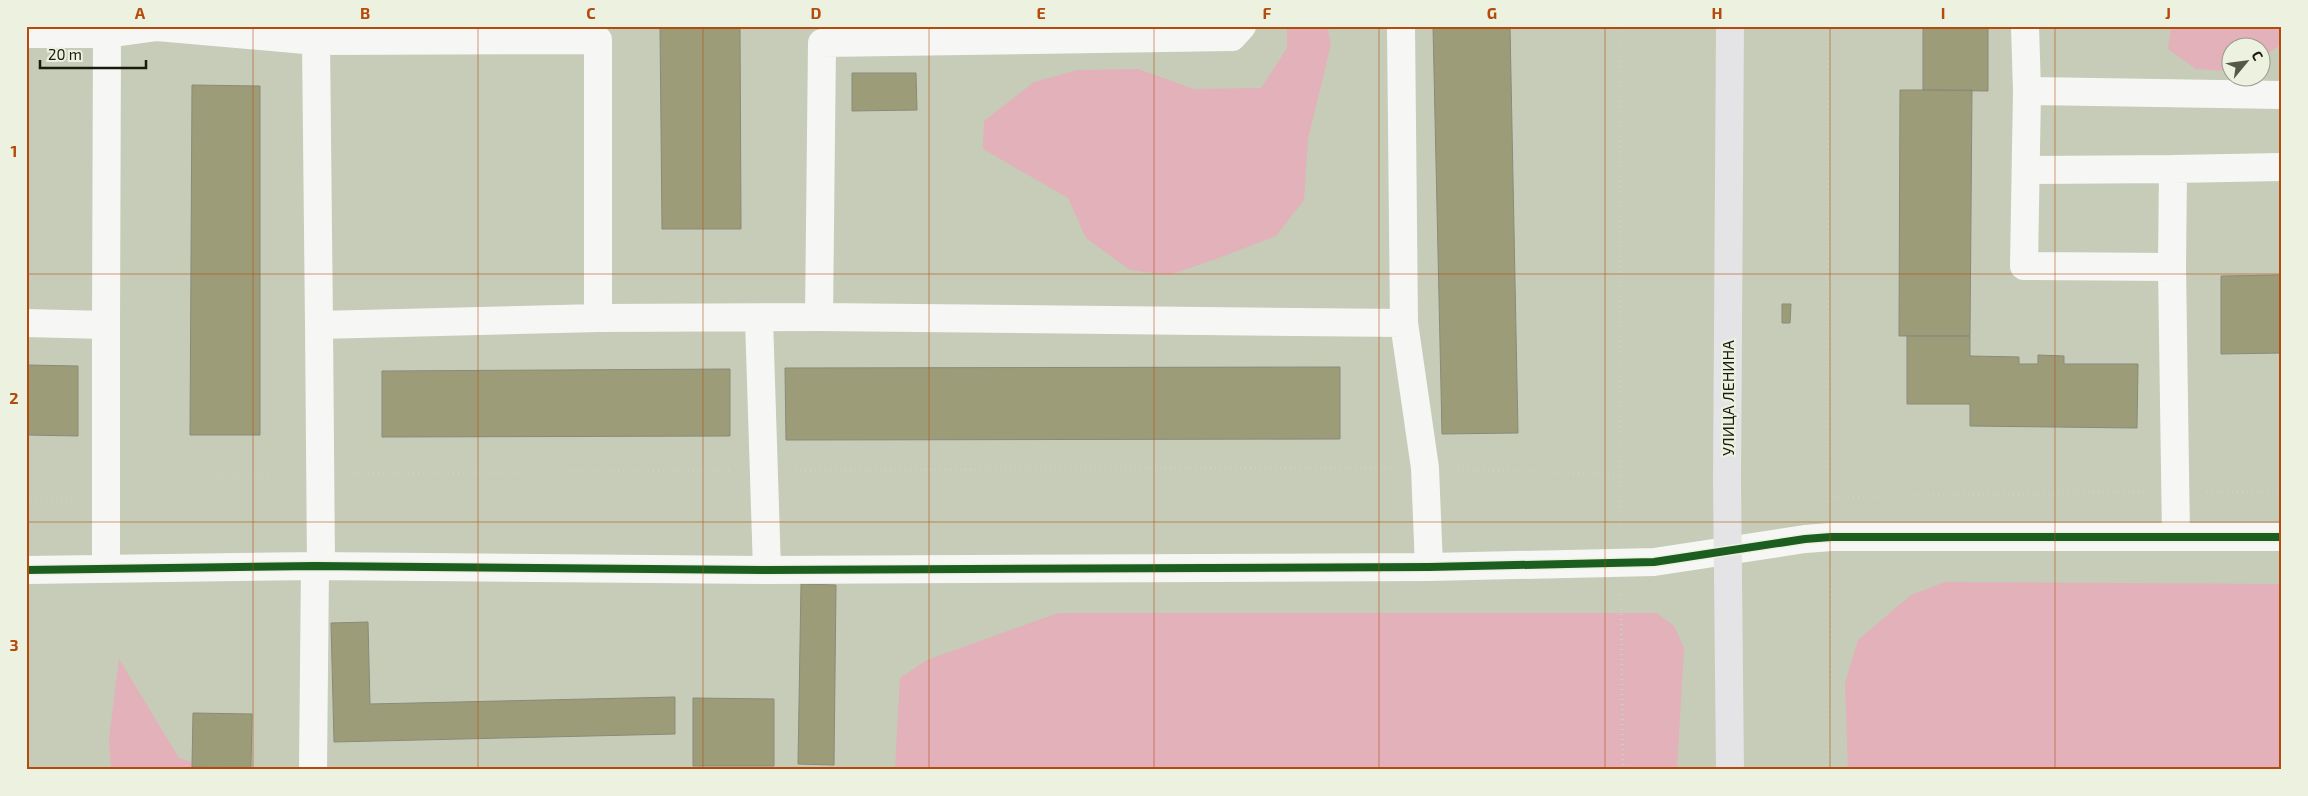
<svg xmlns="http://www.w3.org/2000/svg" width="2308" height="796" font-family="'Exo 2',sans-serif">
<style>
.green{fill:#e3b1b9}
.building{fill:#9d9c79;stroke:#898b7a}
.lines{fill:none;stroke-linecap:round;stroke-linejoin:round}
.path{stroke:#cccec8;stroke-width:3;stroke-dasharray:1 4;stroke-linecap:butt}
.minor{stroke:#f6f7f4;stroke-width:28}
.major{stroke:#e4e3e5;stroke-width:28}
.cycleway-casing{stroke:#edf2e0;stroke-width:11}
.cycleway{stroke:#1b5e20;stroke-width:8}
.grid{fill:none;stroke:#b44a0c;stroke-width:1;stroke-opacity:0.55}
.labels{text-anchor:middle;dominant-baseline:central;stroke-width:4.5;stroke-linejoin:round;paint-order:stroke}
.street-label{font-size:16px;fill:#181b0e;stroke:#edf2e0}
.neatline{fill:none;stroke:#b44a0c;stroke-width:2}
.grid-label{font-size:16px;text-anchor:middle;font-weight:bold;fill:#b44a0c}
</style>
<rect width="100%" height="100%" fill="#c6ccb7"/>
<path class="green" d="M1287,26H1327L1331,44L1308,139L1304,200L1276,236L1216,259L1169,275L1130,270L1086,238L1068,198L983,149L984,121L1034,82L1078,70L1138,69L1194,89L1261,88L1287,48Z
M2171,26H2282V44L2261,58L2260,48H2230V71L2196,69L2168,49Z
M1945,582L2282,584V770H1848L1845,683L1858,640L1911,595Z
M1058,613H1657L1674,626L1684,648L1677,770H895L900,678L927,660Z
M119,659L179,758L216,770H111L109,738Z"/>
<path class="building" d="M660,26H740L741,229H662Z
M1433,26H1510L1518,433L1442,434Z
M1923,26H1988V91L1923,90Z
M852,73H916L917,110L852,111Z
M192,85L260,86V435H190Z
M1900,90H1972L1970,336H1899Z
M2282,275V353L2221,354V276Z
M1782,304H1791L1790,323H1782Z
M1907,336H1970V356L2019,357V364H2038V355L2064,356V364H2138L2137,428L1970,426V404H1907Z
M26,365L78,366V436L26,435Z
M1340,367V439L786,440L785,368Z
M730,369V436L382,437V371Z
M801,584L836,585L834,765L798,764Z
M368,622L370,704L675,697V734L334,742L331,623Z
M693,698L774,699V766H693Z
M193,713L252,714L251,768L192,767Z"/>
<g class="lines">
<path class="path" d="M1619,26L1621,531
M1828,26L1827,477L1829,506
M1458,469L1619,475
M795,470L1394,468
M353,473L731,471
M139,482L154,475L289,474
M2207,492L2282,491
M1828,497L2144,492
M26,499H74
M1621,594L1623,770
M1829,770L1831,569"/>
<path class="minor" d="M2025,26L2027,91L2024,266L2172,267L2176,537
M26,34H107L106,325
M107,34L157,27L316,41L598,40V318
M316,41L319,325
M2027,91L2282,95
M2173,169L2282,167
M2026,170L2173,169L2172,267
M819,317L822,43L1232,37L1242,26
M759,319L767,570
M26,323L106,325V569
M1404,323L1425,468L1429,567
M321,566L319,325L598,318L819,317L1404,323L1401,26
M26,570L315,566L767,570L1429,567L1654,562L1805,539L1831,537H2282
M313,770L315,566"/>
<path class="major" d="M1730,26L1727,480L1730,770"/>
<g class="cycleway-casing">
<path id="cycleway" d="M26,570L315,566L767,570L1429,567L1654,562L1805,539L1831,537H2282"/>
</g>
<use href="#cycleway" class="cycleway"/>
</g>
<path class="grid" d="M253,26V770M478,26V770M703,26V770M929,26V770M1154,26V770M1379,26V770M1605,26V770M1830,26V770M2055,26V770M26,274H2282M26,522H2282"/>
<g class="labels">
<g class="street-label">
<text transform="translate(1727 398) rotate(-90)">УЛИЦА ЛЕНИНА</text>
</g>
</g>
<rect width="2308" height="796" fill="none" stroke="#edf2e0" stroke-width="55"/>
<g transform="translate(2246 62) rotate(61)"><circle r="24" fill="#edf2e0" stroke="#989c8c"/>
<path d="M0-4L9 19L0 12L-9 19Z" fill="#555949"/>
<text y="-8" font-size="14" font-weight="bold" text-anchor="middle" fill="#181b0e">С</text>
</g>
<path d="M40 60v8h106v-8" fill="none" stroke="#181b0e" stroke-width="2.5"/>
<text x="48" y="60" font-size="15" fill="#181b0e" stroke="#edf2e0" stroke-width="4" paint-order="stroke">20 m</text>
<rect x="28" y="28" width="2252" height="740" class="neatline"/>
<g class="grid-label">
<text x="140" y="19">A</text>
<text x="365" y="19">B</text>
<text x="591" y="19">C</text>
<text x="816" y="19">D</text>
<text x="1041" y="19">E</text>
<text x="1267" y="19">F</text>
<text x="1492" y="19">G</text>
<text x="1717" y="19">H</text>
<text x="1943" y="19">I</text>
<text x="2168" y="19">J</text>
<text x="14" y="157">1</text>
<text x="14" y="404">2</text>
<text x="14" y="651">3</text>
</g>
</svg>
